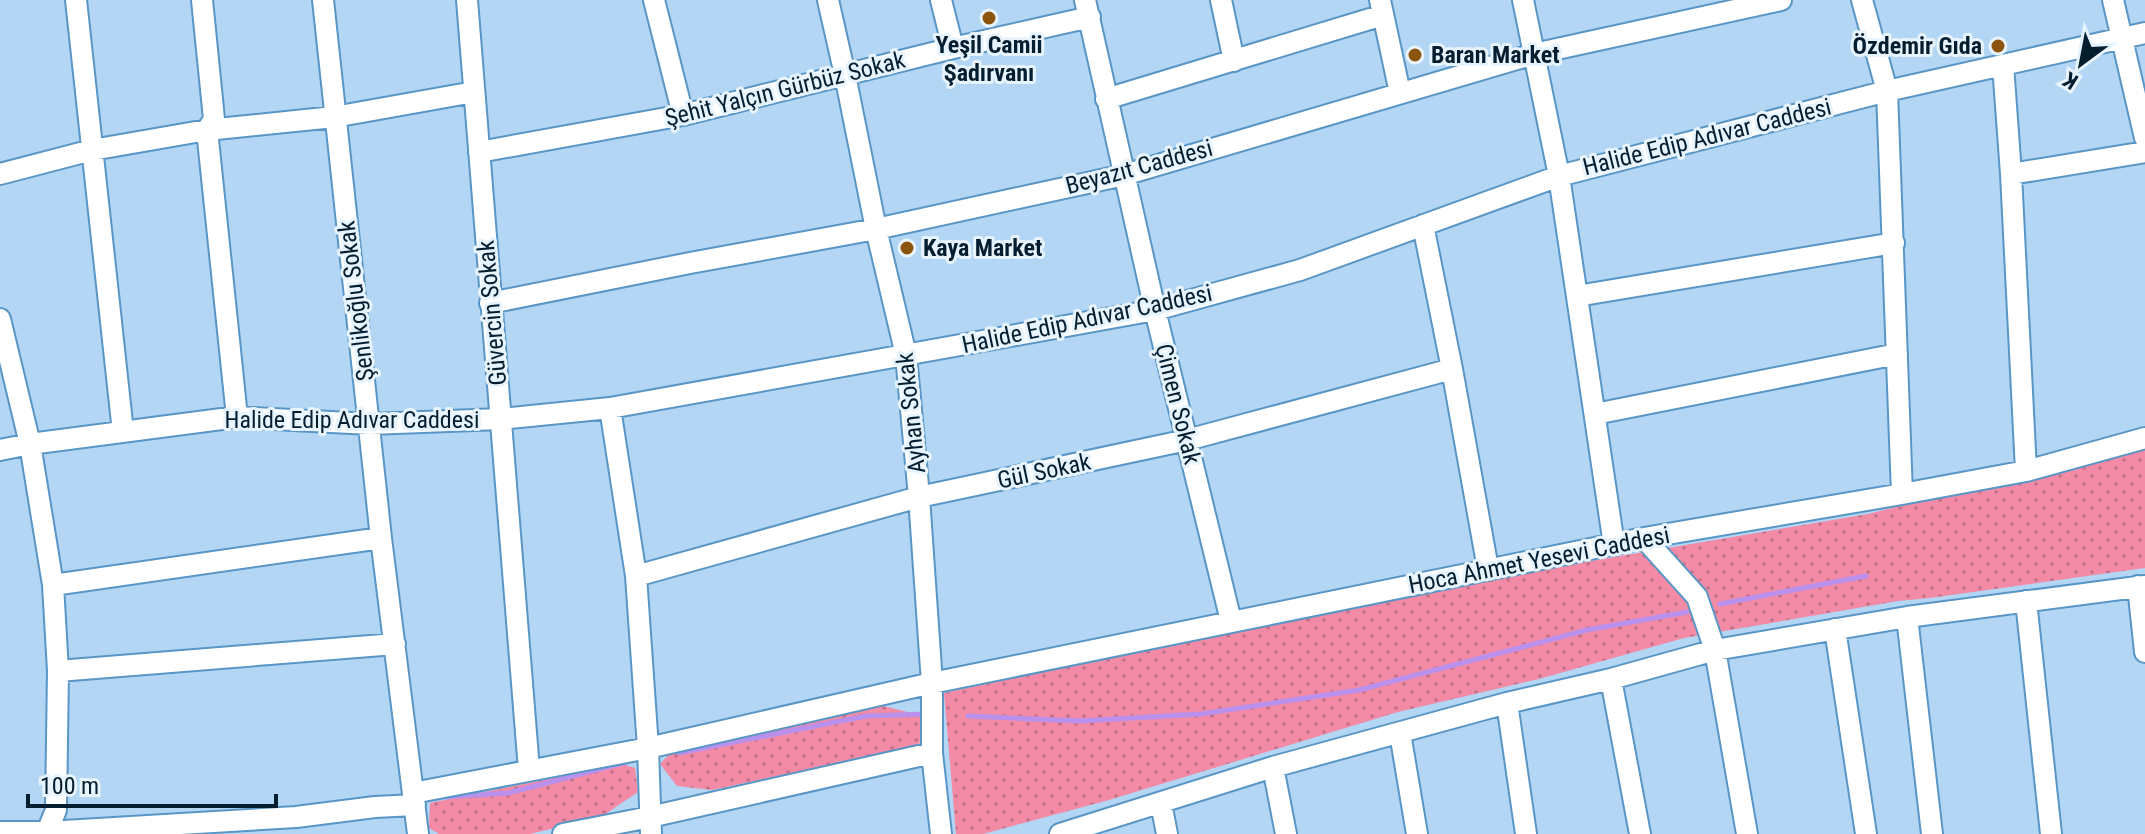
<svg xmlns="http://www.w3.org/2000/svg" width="2145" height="834" font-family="'Roboto Condensed',sans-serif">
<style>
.green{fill:url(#green-dots)}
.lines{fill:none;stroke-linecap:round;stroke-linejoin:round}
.stream{stroke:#b990ec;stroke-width:5}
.minor-casing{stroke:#5996c5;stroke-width:24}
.minor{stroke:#fff;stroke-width:20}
.poi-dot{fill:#8d540d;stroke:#e7f4fe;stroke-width:3}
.labels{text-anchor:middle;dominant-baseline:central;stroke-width:6;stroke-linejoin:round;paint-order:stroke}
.poi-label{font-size:24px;font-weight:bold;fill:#041d2f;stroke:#e7f4fe;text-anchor:start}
.street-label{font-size:24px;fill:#041d2f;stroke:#e7f4fe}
</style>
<defs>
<pattern id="green-dots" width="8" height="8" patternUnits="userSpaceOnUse" patternTransform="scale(2)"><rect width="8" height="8" fill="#f38ba6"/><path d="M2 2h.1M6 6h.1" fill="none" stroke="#c37188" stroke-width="1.8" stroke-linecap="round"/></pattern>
</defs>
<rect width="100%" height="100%" fill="#b2d6f4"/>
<path class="green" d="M2145,447V568L1930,598L1898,601L1684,638L1539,679L1398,712L1109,800L983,834H956L944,693L1126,653L1508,575L1868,514L1904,505L1920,496Z
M883,706L924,716L919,746L712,790L677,786L660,764L673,750Z
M622,764L635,768L638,792L601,817L530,834H439L429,828L430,803Z"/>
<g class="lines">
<path class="stream" d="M1720,604L1866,576
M968,716L1080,721L1201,714L1359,690L1587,630L1687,612
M679,753L866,716L927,714
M445,797L508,793L627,762"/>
<g class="minor-casing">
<path id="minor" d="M76,0L123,432
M202,0L214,119L207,130L237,417
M323,0L381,538L418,834
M467,0L529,770
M654,0L683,115
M828,0L845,75L876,229L906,355L919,497L932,683V753L941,834
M941,0L953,48
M1085,0L1155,310L1231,621
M1221,0L1234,61
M1380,0L1400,93
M1523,0L1559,176L1614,545
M1862,0L1887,91L1902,494
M2113,0L2145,138
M2003,65L2011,174L2026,471
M1106,99L1383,15
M479,152L683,115L953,48L1090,17
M0,174L92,150L207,130L334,117L474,92
M2011,174L2145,152
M1423,225L1452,369L1488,569
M1577,296L1894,243
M490,303L690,263L876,229L1124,175L1534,54L1781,0
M0,319L30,444L53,585L58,671L56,810L47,832L50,834
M610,408L636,576L648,748L651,834
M1595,414L1897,354
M0,450L30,444L237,417L370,424L501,419L610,408L1155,310L1300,270L1559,176L1887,91L2145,33
M1644,538L1697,597L1715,650L1747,834
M636,576L919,497L1187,440L1452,369
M53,585L381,538
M2138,586L2145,652
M2026,601L2051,834
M1907,617L1932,834
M1835,629L1866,834
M58,671L395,644
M1611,679L1640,834
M1507,703L1526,834
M1400,733L1417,834
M1273,767L1286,834
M413,793L648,748L932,683L1644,538L1902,494L2026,471L2145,438
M1161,803L1167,834
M0,832H47L296,817L375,807L415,805
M563,834L650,817L932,753
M1060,834L1273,767L1507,703L1611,679L1715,650L1907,617L2145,586"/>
</g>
<use href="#minor" class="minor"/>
</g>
<g class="poi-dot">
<circle cx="989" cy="18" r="8"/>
<circle cx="1998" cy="46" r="8"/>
<circle cx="1415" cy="55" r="8"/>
<circle cx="907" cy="248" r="8"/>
</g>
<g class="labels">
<g class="poi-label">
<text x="989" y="45" text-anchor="middle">Yeşil Camii<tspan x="989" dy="28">Şadırvanı</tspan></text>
<text x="1982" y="46" text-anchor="end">Özdemir Gıda</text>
<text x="1431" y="55">Baran Market</text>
<text x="923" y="248">Kaya Market</text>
</g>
<g class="street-label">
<text transform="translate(785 89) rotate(-14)">Şehit Yalçın Gürbüz Sokak</text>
<text transform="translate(1707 137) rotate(-14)">Halide Edip Adıvar Caddesi</text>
<text transform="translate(1139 167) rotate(-15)">Beyazıt Caddesi</text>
<text transform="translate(356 301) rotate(-97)">Şenlikoğlu Sokak</text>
<text transform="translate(492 313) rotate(-95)">Güvercin Sokak</text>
<text transform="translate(1087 319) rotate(-12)">Halide Edip Adıvar Caddesi</text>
<text transform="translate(1178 404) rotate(76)">Çimen Sokak</text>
<text transform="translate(911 413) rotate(-96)">Ayhan Sokak</text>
<text x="352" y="420">Halide Edip Adıvar Caddesi</text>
<text transform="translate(1044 471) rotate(-12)">Gül Sokak</text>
<text transform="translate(1539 560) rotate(-11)">Hoca Ahmet Yesevi Caddesi</text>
</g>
</g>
<g transform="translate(2081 64) rotate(212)" stroke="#e7f4fe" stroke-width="6" paint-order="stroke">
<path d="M0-6L14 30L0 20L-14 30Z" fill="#041d2f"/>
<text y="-12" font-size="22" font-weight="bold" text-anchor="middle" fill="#041d2f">K</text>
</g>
<path d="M28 794v12h248v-12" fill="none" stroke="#041d2f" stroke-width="4"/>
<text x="40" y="794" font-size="24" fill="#041d2f" stroke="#e7f4fe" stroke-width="6" paint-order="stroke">100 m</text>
</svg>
